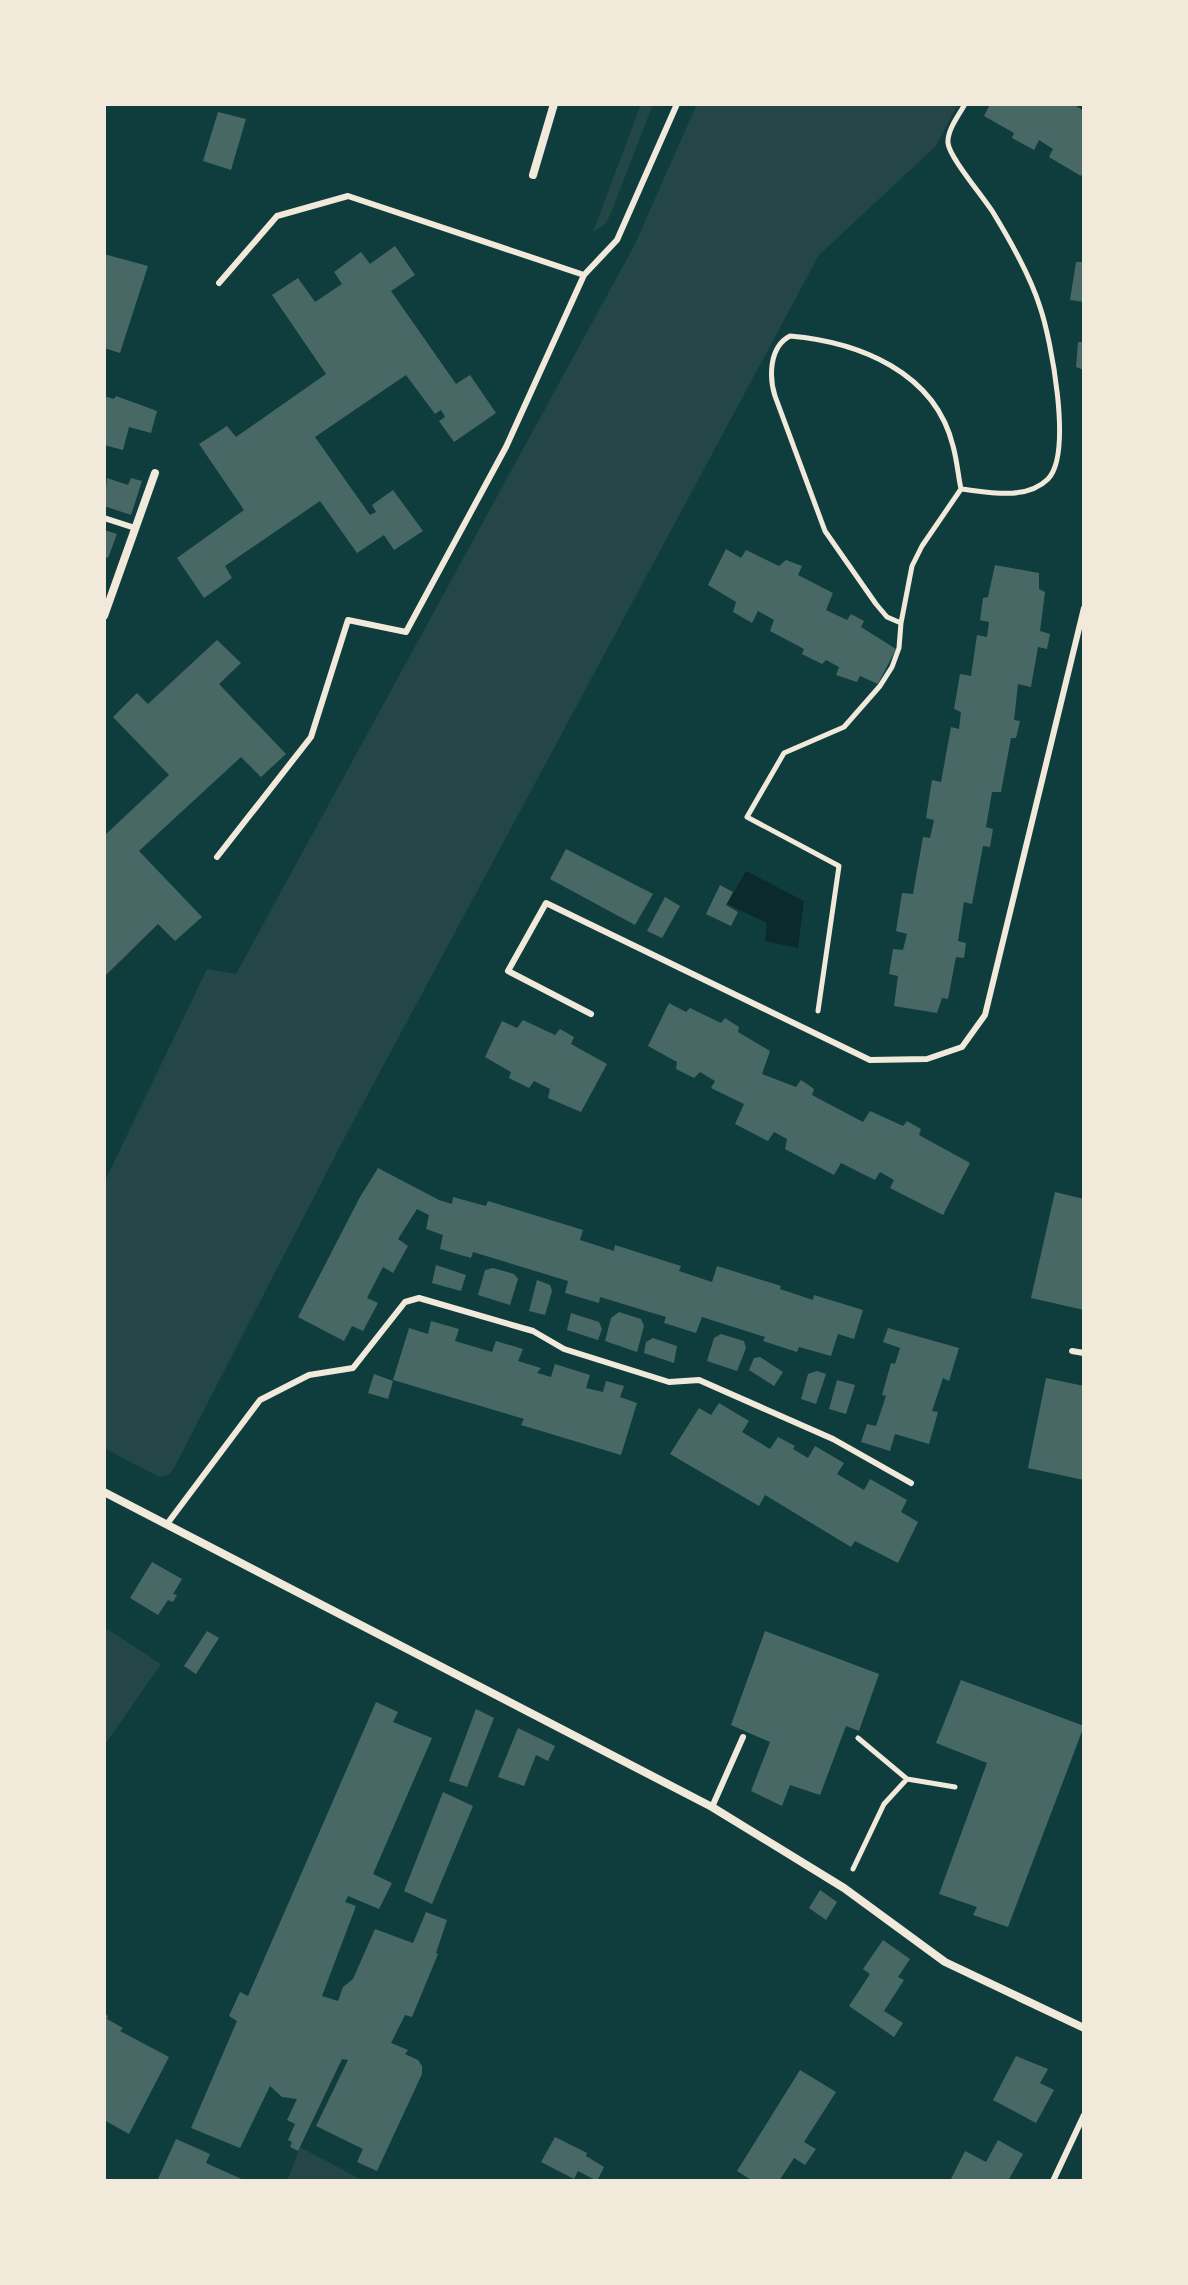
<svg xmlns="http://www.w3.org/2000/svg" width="1188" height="2285" font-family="'Fira Sans',sans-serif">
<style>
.green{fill:#244646}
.water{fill:#0a2a2b}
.building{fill:#486865}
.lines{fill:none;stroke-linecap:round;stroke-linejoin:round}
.path{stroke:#f1e9da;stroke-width:5}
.service{stroke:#f1e9da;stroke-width:6}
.minor{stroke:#f1e9da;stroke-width:8}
</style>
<rect width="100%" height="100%" fill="#0f3d3e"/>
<path class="green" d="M641,104H653L611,213L606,223L593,232Z
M697,104H958L936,146L819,255L346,1135L173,1470L168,1475L159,1477L104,1448V1183L207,969L236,974L634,246Z
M104,1627L161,1664L104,1746Z
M300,2147L364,2181H287Z"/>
<path class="water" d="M746,871L804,901L798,948L765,941L767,923L727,904Z"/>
<path class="building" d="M990,104H1077L1076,106L1084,111V169L1081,176L1049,157L1053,149L1039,140L1034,150L1012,138L1014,133L984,116Z
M218,112L246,119L231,170L203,161Z
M395,246L415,275L391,291L456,384L470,375L496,413L454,442L439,421L445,417L441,410L435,414L406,375L315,437L370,515L376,512L372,505L393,490L423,531L394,550L384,535L357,553L320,501L225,566L232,578L204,598L177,558L244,510L199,444L227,426L236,437L326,374L272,295L298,278L315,302L342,284L334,272L361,252L370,264Z
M104,254L148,266L120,353L104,348Z
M1076,262H1084V302L1070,300Z
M1078,342H1084V370L1076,367Z
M104,396L114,399L116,396L157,411L151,433L129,427L123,450L104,445Z
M107,478L128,485L131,478L142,481L131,515L104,506Z
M104,530L117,534L108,558L104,556Z
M726,549L741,558L746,550L779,566L786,560L802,566L798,575L833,593L826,610L847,620L851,614L864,621L861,627L896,649L878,684L860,676L857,682L836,675L839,667L826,660L822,664L802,654L804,649L770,631L774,620L758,611L752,623L733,612L736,602L708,585Z
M995,565L1039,573V589L1045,592L1040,631L1050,634L1047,649L1038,647L1031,687L1018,684L1014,720L1020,721L1016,738H1011L1001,792H992L986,827L993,829L990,847L983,846L972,904L964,902L958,941L966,943L964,958L956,957L948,999L942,998L937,1013L894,1006L898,976L889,974L893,949L903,950L907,934L896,931L902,893L913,894L923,837L930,838L934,820L926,818L932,780L941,782L951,727L959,729L961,712L954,709L960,674L971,676L977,635L987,637L989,622L980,620L983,598L988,597Z
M217,640L241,663L219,684L286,754L261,777L241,757L139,851L202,917L175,941L158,924L104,977V836L169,775L113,717L137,693L148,704Z
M566,849L653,894L635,925L550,879Z
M720,885L733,892L726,905L738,912L731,926L706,914Z
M665,897L680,906L662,938L647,931Z
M669,1003L686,1012L690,1008L721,1023L725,1018L739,1027L738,1032L770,1051L762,1074L796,1087L801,1080L814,1089L812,1095L863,1122L870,1111L903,1126L907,1121L921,1129L919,1135L970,1163L943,1215L890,1188L894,1180L880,1172L875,1180L841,1163L834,1175L785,1149L787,1139L774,1132L768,1141L735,1124L744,1104L711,1088L715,1081L700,1072L694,1078L676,1069L677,1062L648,1046Z
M523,1020L555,1035L560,1029L574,1037L571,1044L607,1064L581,1112L548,1098L550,1089L534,1081L529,1088L509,1078L511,1072L485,1057L502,1021L517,1028Z
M378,1168L439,1200L452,1204L453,1197L486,1206L488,1201L583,1230L580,1240L614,1251L615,1245L681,1266L679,1271L712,1282L717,1266L781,1286L780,1289L813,1300L814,1295L863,1310L854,1339L838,1334L831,1356L799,1347L797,1352L763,1341L765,1337L702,1317L696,1333L664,1323L666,1317L600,1297L599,1303L565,1293L568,1281L473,1252L471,1258L440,1249L443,1235L426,1229L429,1215L417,1209L398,1239L408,1246L393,1273L383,1267L367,1298L378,1303L363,1331L352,1326L344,1341L298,1317L360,1197Z
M1055,1192L1084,1199V1310L1031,1298Z
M436,1265L466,1275L461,1291L432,1283Z
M493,1268L514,1274L518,1279L510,1305L478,1295L485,1270Z
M537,1280L550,1285L552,1291L545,1315L529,1311Z
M619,1312L641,1319L644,1326L637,1352L605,1341L611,1318Z
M571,1313L599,1322L602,1329L598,1340L567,1330Z
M431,1321L459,1329L455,1341L492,1352L496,1341L523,1349L518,1361L541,1368L537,1373L551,1377L555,1364L590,1375L586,1388L603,1392L606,1381L624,1386L620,1397L637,1403L621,1455L521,1425L524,1419L393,1380L409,1328L428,1334Z
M888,1328L959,1348L949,1381L943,1378L932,1411L938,1412L929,1444L895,1434L890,1451L861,1442L867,1424L876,1426L886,1396L882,1395L891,1363L895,1364L900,1348L883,1342Z
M721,1334L744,1341L746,1348L737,1371L707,1361L714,1338Z
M653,1338L677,1346L674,1363L644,1353L646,1342Z
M760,1357L783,1372L774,1386L749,1370L754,1358Z
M817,1371L826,1374L816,1404L801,1399L808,1374Z
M374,1374L393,1381L388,1399L368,1393Z
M1046,1378L1084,1386V1480L1028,1468Z
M837,1380L855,1385L846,1414L829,1409Z
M719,1403L749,1421L742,1432L770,1449L778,1437L795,1446L793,1449L808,1458L815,1446L844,1463L837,1474L864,1490L870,1479L907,1500L901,1512L918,1522L898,1563L855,1541L851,1547L765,1495L759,1506L670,1454L699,1408L711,1415Z
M152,1562L182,1579L173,1594L177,1595L173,1602L168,1600L158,1615L130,1598Z
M207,1631L219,1638L196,1674L184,1666Z
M765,1631L879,1674L859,1731L846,1726L820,1795L790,1785L782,1806L751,1791L770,1742L731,1725Z
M961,1680L1084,1726L1008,1927L973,1915L977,1907L939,1894L987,1763L936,1743Z
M376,1702L398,1712L393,1722L432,1738L373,1874L392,1883L379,1909L348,1896L345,1902L356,1906L322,1996L338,2001L343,1987L353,1979L375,1929L413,1943L426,1912L447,1920L436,1953L438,1954L412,2017L405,2015L391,2043L408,2050L405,2054L418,2060L422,2066V2074L377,2171L357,2162L363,2149L316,2126L348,2060L342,2059L298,2151L290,2147L292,2142L288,2140L295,2124L287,2120L297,2099L282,2097L270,2086L240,2148L191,2128L237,2021L229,2016L240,1992L248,1996Z
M476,1709L494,1718L467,1787L449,1781Z
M518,1728L555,1746L548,1761L536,1755L524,1786L498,1777Z
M443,1792L473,1806L432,1904L404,1891Z
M820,1890L837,1902L826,1920L809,1908Z
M883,1940L910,1959L898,1977L904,1980L884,2011L903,2023L894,2037L849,2006L870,1974L863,1969Z
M104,2013L108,2016L107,2019L123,2028L120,2031L169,2057L129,2134L104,2120Z
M1016,2056L1048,2069L1040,2083L1054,2090L1036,2123L993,2100Z
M800,2070L836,2092L804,2142L816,2149L805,2165L794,2158L779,2181H753L737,2171Z
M555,2137L587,2153L586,2156L604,2167L597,2181L578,2171L574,2179L541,2162Z
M176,2139L210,2154L206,2163L246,2181H157Z
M998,2140L1023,2154L1008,2181H950L965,2151L986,2162Z"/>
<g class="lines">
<path class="path" d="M901,623L912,566L922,546L961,489
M818,1011L839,866L747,817L784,753L844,727L880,686L892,667L899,648L901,623L887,617L876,604L825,531L775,396C769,377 769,347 790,336C859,342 935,372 953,446C957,460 958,475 961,489C988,492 1026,501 1048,479C1073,453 1051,339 1040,307C1030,275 1011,242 994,214C985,199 949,157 948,143C947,130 959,115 965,104
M858,1738L907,1779L955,1787
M853,1869L884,1804L907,1779"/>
<path class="service" d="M219,283L277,216L348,196L584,275
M104,518L135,528
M217,857L311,737L348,620L406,632L506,447L584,275L617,240L677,104
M591,1014L508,971L546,903L870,1060L927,1059L962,1047L985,1015L1084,608
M1072,1351L1084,1353
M167,1524L260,1400L309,1375L353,1368L405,1302L419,1298L533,1331L564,1349L669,1382L699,1380L833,1439L911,1483
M712,1807L743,1737
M1053,2181L1084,2115"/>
<path class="minor" d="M533,175L554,104
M104,616L155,473
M104,1492L712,1807L844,1888L945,1962L1084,2028"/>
</g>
<rect width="1188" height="2285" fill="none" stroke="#f1e9da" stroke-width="212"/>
</svg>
